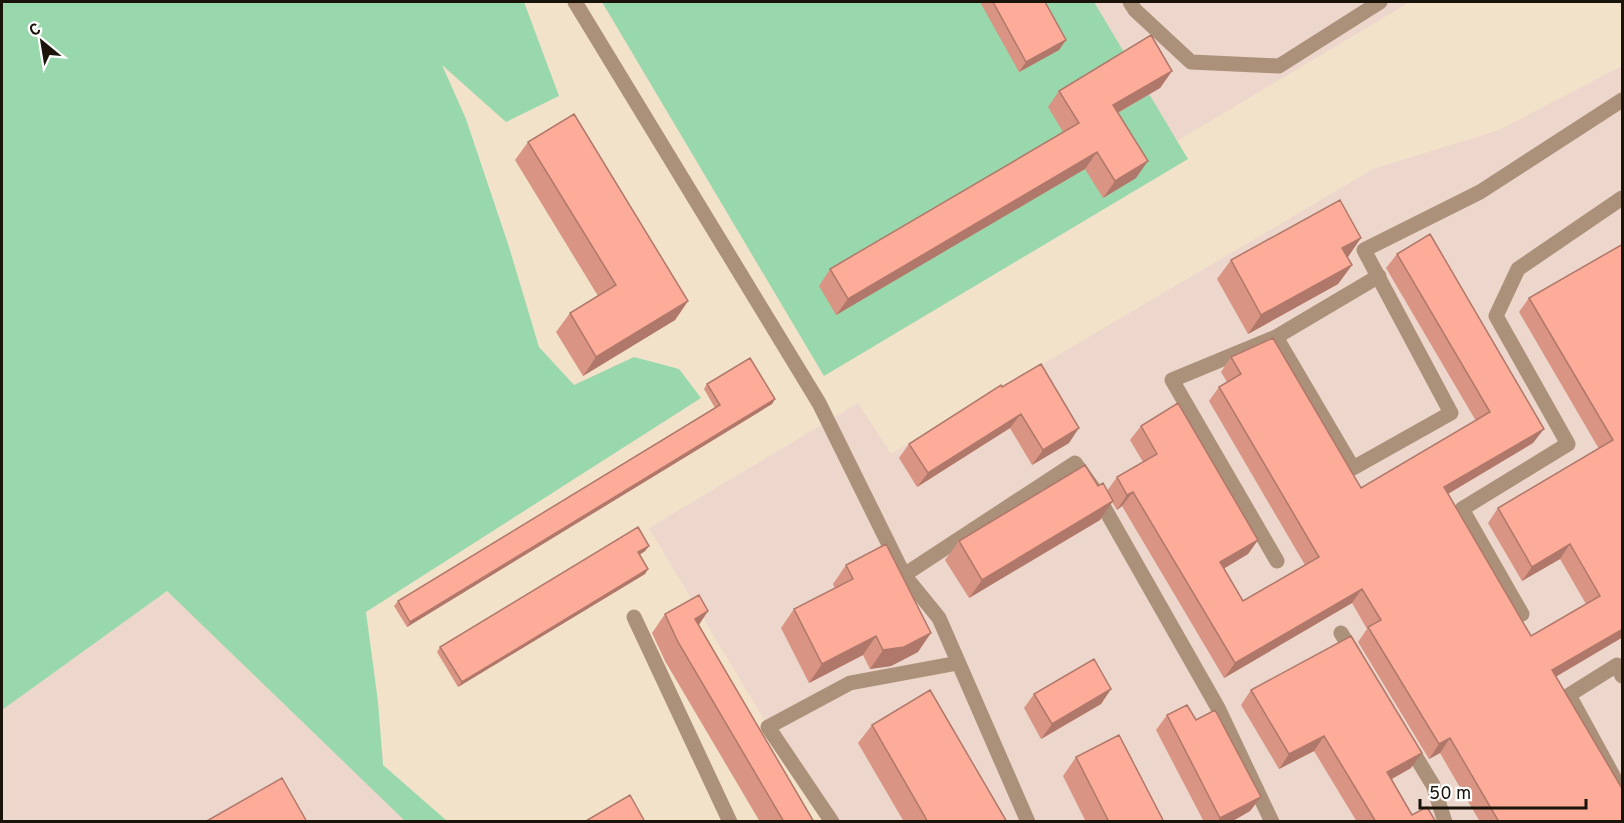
<svg xmlns="http://www.w3.org/2000/svg" width="1624" height="823" font-family="Overpass,sans-serif">
<style>
.industrial{fill:#edd6cb}
.green{fill:#99d7ac}
.lines{fill:none;stroke-linecap:round;stroke-linejoin:round}
.minor{stroke:#ab917a;stroke-width:15}
.wall{fill:#d99483}
.shaded-wall{fill:#b0786a}
.building{fill:#fcac98;stroke:#b0786a;stroke-width:1.5}
</style>
<rect width="100%" height="100%" fill="#f3e2ca"/>
<path class="industrial" d="M1094,2H1410L1177,141Z
M1622,66V821H825L649,528L858,403L891,454L1373,169L1499,130Z
M167,591L405,821H2V710Z"/>
<path class="green" d="M2,2H524L559,96L506,122L442,65L466,119L509,247L539,347L574,385L634,357L679,369L701,398L366,612L378,702L383,765L447,821H405L167,591L2,710Z
M602,2H1094L1188,159L824,376Z"/>
<g class="lines">
<path class="minor" d="M575,2L819,403L904,575L939,618L1028,822
M1130,2L1135,10L1191,62L1279,66L1380,2
M1379,276L1276,337L1353,468L1451,413L1364,250L1480,192L1622,100
M1276,337L1172,380L1277,561
M904,575L1075,463L1093,488L1218,708L1272,822
M1522,614L1462,509L1568,444L1496,316L1518,269L1622,198
M634,617L730,822
M1341,633L1355,656
M1622,676L1617,665L1569,695L1622,792
M1408,744L1433,785L1445,822
M832,822L768,727L850,683L958,663"/>
</g>
<path class="wall" d="M980,2H1045L1066,40L1059,50L1019,72Z
M1172,71L1160,88L1118,113L1136,178L1103,198L1085,169L836,315L819,286L830,269L1063,132L1048,107L1059,91Z
M528,142L688,301L675,320L583,376L556,332L570,313L598,296L515,160Z
M1623,244V637L1556,676L1623,822H1480L1440,753L1429,759L1358,642L1367,629L1352,603L1224,678L1122,506L1117,510L1112,502L1100,520L969,598L945,560L959,541L1098,486L1107,491L1117,477L1143,462L1130,440L1141,426L1258,540L1248,554L1224,568L1243,601L1305,565L1209,401L1219,387L1227,382L1221,372L1231,357L1361,488L1476,421L1386,268L1397,254L1533,443L1448,494L1531,636L1586,604L1560,559L1522,581L1488,523L1498,508L1599,449L1519,312L1529,298Z
M1347,257L1352,265L1338,284L1248,334L1217,279L1231,260Z
M707,384L775,399L772,404L407,627L394,606L398,601L715,408L704,389Z
M1002,387L1069,443L1032,465L1010,428L917,487L899,458L909,444Z
M649,546L645,551L639,555L648,569L645,574L458,687L437,652L440,647Z
M846,565L918,652L891,666L870,669L863,655L809,683L781,628L794,609L835,589L833,584Z
M708,611L699,625L814,822H760L665,661L652,633L665,614Z
M1111,689L1101,704L1041,739L1024,708L1034,694Z
M1251,690L1411,768L1392,779L1412,815L1436,822H1357L1314,751L1279,769L1241,705Z
M1167,715L1196,720L1261,797L1250,811L1231,822H1204L1156,730Z
M872,725L1007,822H904L858,743Z
M1076,757L1164,822H1086L1063,776Z"/>
<path class="shaded-wall" d="M1066,40L1059,50L1019,72L1026,62Z
M1172,71L1160,88L1101,122L1113,105Z
M1097,152L1085,169L836,315L848,299Z
M1148,161L1136,178L1103,198L1115,181Z
M1361,238L1348,257L1329,267L1342,248Z
M1352,265L1338,284L1248,334L1261,315Z
M688,301L675,320L583,376L596,357Z
M775,399L772,404L407,627L410,622Z
M1021,414L1010,428L917,487L928,473Z
M1079,428L1069,443L1032,465L1043,450Z
M1544,429L1533,443L1434,502L1444,487Z
M1133,492L1122,506L1117,510L1127,495Z
M1113,501L1100,520L969,598L982,580Z
M1258,540L1248,554L1210,577L1220,562Z
M1570,544L1560,559L1522,581L1532,567Z
M649,546L645,551L635,558L638,552Z
M648,569L645,574L458,687L462,682Z
M1362,589L1352,603L1224,678L1235,663Z
M708,611L695,630V619Z
M1623,629V637L1542,685L1552,670Z
M931,633L918,652L891,666L870,669L883,650Z
M876,636L863,655L809,683L822,664Z
M1111,689L1101,704L1041,739L1052,724Z
M1324,736L1314,751L1279,769L1289,754Z
M1450,738L1440,753L1429,759L1439,744Z
M1422,753L1411,768L1377,787L1387,772Z
M1261,797L1250,811L1231,822H1218L1220,818Z"/>
<path class="building" d="M993,2H1045L1066,40L1026,62Z
M1151,35L1172,71L1113,105L1148,161L1115,181L1097,152L848,299L830,269L1079,123L1059,91Z
M574,114L688,301L596,357L570,313L616,285L528,142Z
M1340,200L1361,238L1342,248L1352,265L1261,315L1231,260Z
M1430,234L1544,429L1444,487L1531,636L1600,596L1570,544L1532,567L1498,508L1613,440L1529,298L1623,244V629L1552,670L1623,790V822H1499L1450,738L1439,744L1368,627L1381,620L1362,589L1235,663L1133,492L1127,495L1117,477L1157,454L1141,426L1178,403L1258,540L1220,562L1243,601L1319,557L1219,387L1241,374L1231,357L1273,338L1361,488L1490,412L1397,254Z
M750,358L775,399L410,622L398,601L720,405L707,384Z
M1041,364L1079,428L1043,450L1021,414L928,473L909,444L1001,385L1002,387Z
M1085,465L1098,486L1103,483L1113,501L982,580L959,541Z
M638,527L649,546L638,552L648,569L462,682L440,647Z
M886,544L931,633L904,647L883,650L876,636L822,664L794,609L853,579L846,565Z
M699,595L708,611L695,619L814,822H784L678,642L665,614Z
M1351,636L1422,753L1387,772L1412,815L1427,807L1436,822H1376L1324,736L1289,754L1251,690Z
M1094,659L1111,689L1052,724L1034,694Z
M930,690L1007,822H928L872,725Z
M1187,705L1196,720L1215,710L1261,797L1220,818L1167,715Z
M1119,735L1164,822H1109L1076,757Z
M282,778L307,822H205Z
M630,795L645,822H584Z"/>
<rect width="1624" height="823" fill="none" stroke="#19130a" stroke-width="6"/>
<g transform="translate(42 42) rotate(330)" stroke="#ffffff" stroke-width="4.5" paint-order="stroke">
<path d="M0-4.5L10 22L0 15L-10 22Z" fill="#19130a"/>
<text y="-9" font-size="16" font-weight="bold" text-anchor="middle" fill="#19130a">С</text>
</g>
<path d="M1420 799v9h166v-9" fill="none" stroke="#19130a" stroke-width="3"/>
<text x="1429" y="799" font-size="18" fill="#19130a" stroke="#ffffff" stroke-width="4.5" paint-order="stroke">50 m</text>
</svg>
